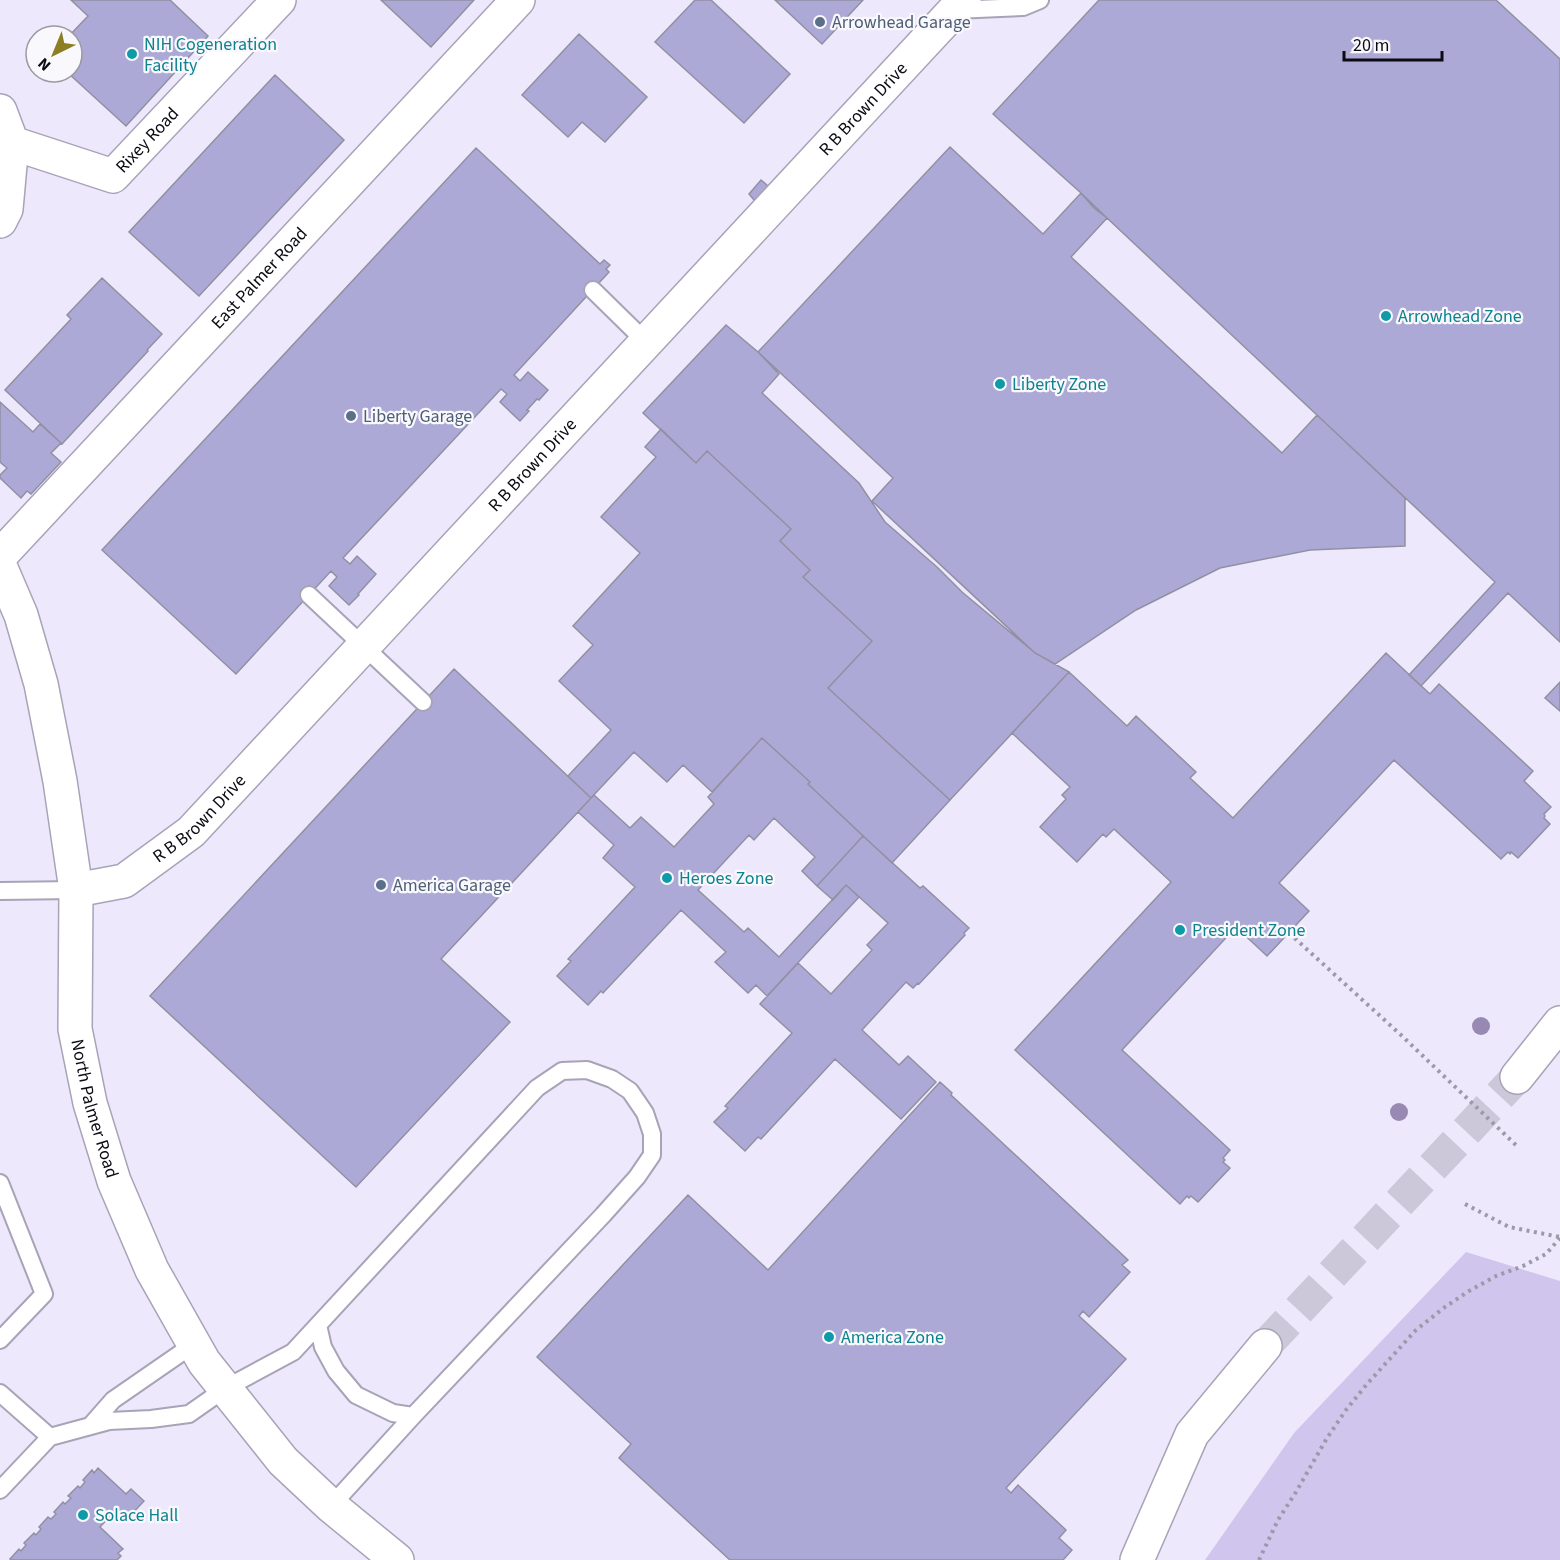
<svg xmlns="http://www.w3.org/2000/svg" width="1560" height="1560" font-family="'Source Sans 3',sans-serif">
<style>
.green{fill:#d0c5ec}
.building{fill:#ada9d7;stroke:#9190a2;stroke-width:1.5}
.lines{fill:none;stroke-linecap:round;stroke-linejoin:round}
.street-tunnel{stroke:#ccc7d9;stroke-width:33;stroke-dasharray:33 16;stroke-linecap:butt}
.lane-casing{stroke:#a8a3b6;stroke-width:20}
.street-casing{stroke:#a8a3b6;stroke-width:36}
.path{stroke:#9d99a8;stroke-width:4;stroke-dasharray:3 4.5;stroke-linecap:butt}
.lane{stroke:#fff;stroke-width:16}
.street{stroke:#fff;stroke-width:33}
.tree{fill:#9789b2}
.service-dot{fill:#5c6f8a;stroke:#f9f8fc;stroke-width:2}
.culture-dot{fill:#0f9aa8;stroke:#f9f8fc;stroke-width:2}
.labels{text-anchor:middle;dominant-baseline:central;stroke-width:4.5;stroke-linejoin:round;paint-order:stroke}
.service-label{font-size:18px;fill:#4e5e75;stroke:#f9f8fc;text-anchor:start}
.culture-label{font-size:18px;fill:#0d838f;stroke:#f9f8fc;text-anchor:start}
.street-label{font-size:18px;fill:#0d0b12;stroke:#f9f8fc}
</style>
<rect width="100%" height="100%" fill="#eee8fc"/>
<path class="green" d="M1466,1252L1560,1281V1560H1205L1294,1433Z"/>
<path class="building" d="M71,0H170L208,36L126,126L67,72H72V36H69L88,16Z
M381,0H474L431,47Z
M695,0H711L790,74L744,123L655,42Z
M775,0H863L822,44Z
M1099,0H1496L1560,59V642L1508,593L1421,686L1409,675L1495,582L1107,218L1094,208L1081,193L993,114Z
M579,34L647,97L605,142L582,122L568,137L522,95Z
M275,75L344,140L199,296L129,232Z
M950,147L1043,234L1081,193L1107,218L1071,257L1282,453L1317,415L1405,498V546L1310,550L1220,568L1136,610L1055,664L1035,653L872,501L893,478L758,352Z
M476,148L600,264L604,260L610,265L606,269L609,272L514,375L520,381L528,372L548,390L539,400L537,399L527,410L529,411L520,421L500,402L507,394L501,389L343,558L350,564L357,556L376,574L358,594L359,595L349,605L329,586L337,577L331,571L236,674L102,550Z
M761,180L768,186L755,201L749,194Z
M102,278L162,334L147,350L148,351L62,444L5,390L71,319L67,315Z
M726,325L758,352L779,374L762,393L859,483L885,522L937,567L962,592L1035,653L1069,672L950,800L828,688L872,641L803,577L810,570L780,541L791,529L707,451L696,463L643,413Z
M0,402L33,432L40,424L61,443L51,453L61,462L31,494L27,491L21,498L0,478V475L7,468L0,462Z
M661,429L696,463L707,451L791,529L780,541L810,570L803,577L872,641L828,688L950,800L892,863L808,784L810,782L762,738L712,792L683,765L667,782L634,752L591,798L568,776L611,730L559,681L593,645L573,626L640,553L601,517L656,457L645,447Z
M1386,653L1430,694L1439,684L1533,771L1524,781L1551,807L1544,814L1545,816L1544,818L1550,824L1518,858L1511,852L1510,854L1508,852L1501,859L1394,760L1279,883L1309,911L1267,956L1236,927L1122,1050L1230,1150L1223,1158L1225,1160L1223,1162L1230,1168L1198,1202L1191,1196L1189,1198L1187,1196L1180,1204L1015,1050L1171,882L1114,829L1106,837L1103,834L1077,862L1040,827L1066,799L1062,795L1070,787L1012,733L1069,672L1127,726L1136,716L1196,772L1190,778L1233,818Z
M454,669L591,798L441,959L510,1022L356,1187L150,996Z
M1560,682V711L1545,698Z
M762,738L810,782L808,784L863,836L817,886L802,871L815,857L774,818L754,840L749,835L698,890L744,932L748,928L779,957L846,885L859,897L767,996L756,985L748,993L715,962L726,952L681,910L603,993L601,991L588,1005L557,976L571,961L568,959L635,887L603,858L614,845L578,812L594,795L630,828L641,817L674,847L714,804L708,797Z
M863,836L920,888L923,886L969,928L964,933L965,935L919,984L918,983L913,988L906,982L862,1030L899,1065L908,1056L936,1082L901,1119L835,1059L761,1139L758,1137L745,1151L714,1122L728,1108L725,1106L792,1033L760,1004L798,963L831,994L872,950L867,945L888,923L846,885L833,900L817,886Z
M940,1082L952,1093L951,1095L1128,1260L1122,1265L1130,1272L1089,1317L1083,1311L1079,1316L1126,1359L1006,1488L1011,1493L1018,1485L1066,1530L1059,1538L1072,1550L1063,1560H730L619,1458L631,1444L537,1357L688,1195L768,1270Z
M98,1468L126,1494L131,1489L144,1501L125,1521L115,1511L100,1527L123,1549L118,1553L121,1556L117,1560H11L10,1559L19,1549L21,1551L26,1545L24,1543L34,1533L36,1535L41,1529L39,1527L48,1517L51,1519L56,1514L54,1512L63,1502L65,1504L71,1498L68,1496L78,1486L80,1488L85,1482L83,1480L92,1470L94,1473Z"/>
<g class="lines">
<path class="street-tunnel" d="M1265,1346L1517,1077"/>
<g class="lane-casing">
<path id="lane" d="M955,10L1023,7L1040,0
M593,290L646,342
M309,595L423,702
M0,891L76,890
M0,1183L44,1294L0,1340
M318,1325L323,1347L336,1371L356,1395L393,1413L413,1416
M0,1393L50,1437L109,1421L151,1419L189,1414L226,1388L293,1352L537,1088L562,1071L587,1070L612,1079L630,1091L645,1113L652,1134V1155L637,1177L603,1215L413,1416L331,1506
M91,1425L113,1400L194,1344
M0,1490L50,1437"/>
</g>
<g class="street-casing">
<g id="street">
<path id="s1" d="M0,111L12,143L113,176L279,0"/>
<path d="M0,221L6,209L12,143"/>
<path id="s2" d="M0,556L518,0"/>
<path id="s3" d="M0,566L21,615L41,684L60,781L76,890L75,1029L90,1103L114,1181L152,1270L204,1362L283,1461L331,1506L397,1560"/>
<path id="s4" d="M76,890L124,881L191,832L964,0"/>
<path d="M1517,1077L1560,1023"/>
<path d="M1137,1560L1192,1434L1265,1346"/>
</g>
</g>
<path class="path" d="M1289,933L1401,1035L1518,1147
M1465,1204L1509,1227L1560,1237
M1259,1560L1278,1520L1296,1492L1327,1438L1346,1410L1367,1384L1416,1330L1445,1307L1469,1291L1496,1276L1523,1266L1546,1254L1560,1238"/>
<use href="#lane" class="lane"/>
<use href="#street" class="street"/>
</g>
<g class="tree">
<circle cx="1481" cy="1026" r="9"/>
<circle cx="1399" cy="1112" r="9"/>
</g>
<g class="service-dot">
<circle cx="820" cy="22" r="6"/>
<circle cx="351" cy="416" r="6"/>
<circle cx="381" cy="885" r="6"/>
</g>
<g class="culture-dot">
<circle cx="132" cy="54" r="6"/>
<circle cx="1386" cy="316" r="6"/>
<circle cx="1000" cy="384" r="6"/>
<circle cx="667" cy="878" r="6"/>
<circle cx="1180" cy="930" r="6"/>
<circle cx="829" cy="1337" r="6"/>
<circle cx="83" cy="1515" r="6"/>
</g>
<g class="labels">
<g class="service-label">
<text x="832" y="22">Arrowhead Garage</text>
<text x="363" y="416">Liberty Garage</text>
<text x="393" y="885">America Garage</text>
</g>
<g class="culture-label">
<text x="144" y="44">NIH Cogeneration<tspan x="144" dy="21">Facility</tspan></text>
<text x="1398" y="316">Arrowhead Zone</text>
<text x="1012" y="384">Liberty Zone</text>
<text x="679" y="878">Heroes Zone</text>
<text x="1192" y="930">President Zone</text>
<text x="841" y="1337">America Zone</text>
<text x="95" y="1515">Solace Hall</text>
</g>
<g class="street-label">
<text stroke="none"><textPath href="#s4" startOffset="1119">R B Brown Drive</textPath></text>
<text stroke="none"><textPath href="#s1" startOffset="190">Rixey Road</textPath></text>
<text stroke="none"><textPath href="#s2" startOffset="380">East Palmer Road</textPath></text>
<text stroke="none"><textPath href="#s4" startOffset="633">R B Brown Drive</textPath></text>
<text stroke="none"><textPath href="#s4" startOffset="147">R B Brown Drive</textPath></text>
<text stroke="none"><textPath href="#s3" startOffset="555">North Palmer Road</textPath></text>
</g>
</g>
<g transform="translate(54 54) rotate(223)"><circle r="28" fill="#f9f8fc" stroke="#9b999e" stroke-width="1.5"/>
<path d="M0-4.5L10 22L0 15L-10 22Z" fill="#8d7e24"/>
<text y="-9" font-size="16" font-weight="bold" text-anchor="middle" fill="#0d0b12">N</text>
</g>
<path d="M1344 51v9h98v-9" fill="none" stroke="#0d0b12" stroke-width="3"/>
<text x="1353" y="51" font-size="18" fill="#0d0b12" stroke="#f9f8fc" stroke-width="4.5" paint-order="stroke">20 m</text>
</svg>
